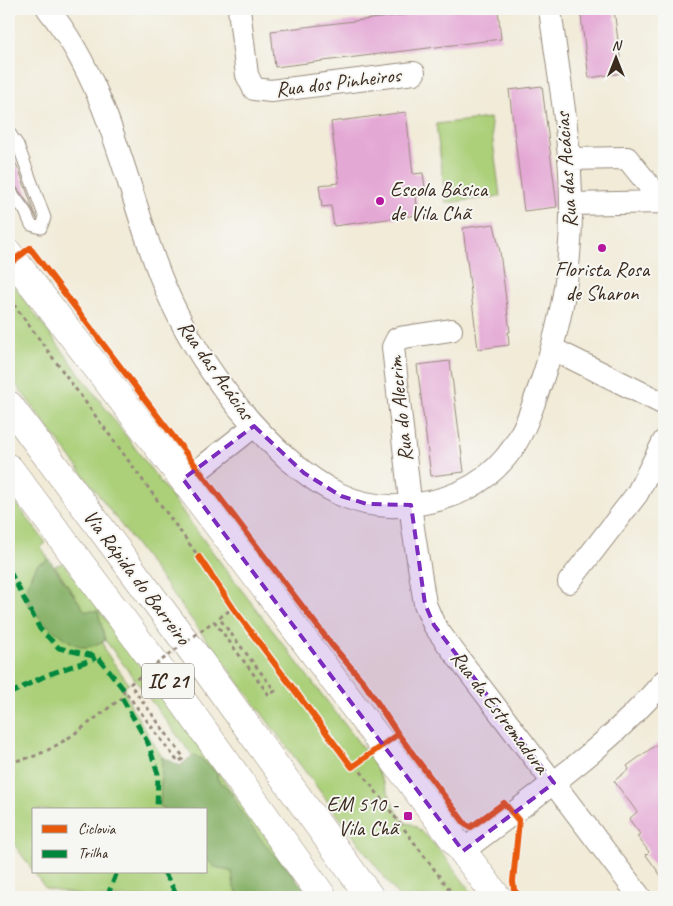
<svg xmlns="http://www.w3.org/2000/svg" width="673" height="906" font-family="Caveat,sans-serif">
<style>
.green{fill:#acd07a;stroke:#747d4c}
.forest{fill:#89b26a;stroke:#626e44}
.building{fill:#e4a8d5}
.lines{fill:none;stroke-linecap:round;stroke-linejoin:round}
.service-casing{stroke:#968a7b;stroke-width:13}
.minor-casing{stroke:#968a7b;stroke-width:24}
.secondary-casing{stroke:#968a7b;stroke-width:29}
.trunk-casing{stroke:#968a7b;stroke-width:29}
.path{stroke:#968a7b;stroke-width:3;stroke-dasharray:4 4;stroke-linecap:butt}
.service{stroke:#fff;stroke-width:11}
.minor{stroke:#fff;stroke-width:22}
.secondary{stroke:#fff;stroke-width:28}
.trunk{stroke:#fff;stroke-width:28}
.path-bridge{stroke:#968a7b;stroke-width:3;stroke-dasharray:4 4;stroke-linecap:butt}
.quiet{stroke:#00873e;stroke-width:5;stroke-dasharray:10 5;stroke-linecap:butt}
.cycleway-casing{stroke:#f6f6f2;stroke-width:9}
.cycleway{stroke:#e8590c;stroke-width:6}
.marked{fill:#7b2cbf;fill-opacity:0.2;stroke:#7b2cbf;stroke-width:4;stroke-dasharray:10 6;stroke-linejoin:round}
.poi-dot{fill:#b5179e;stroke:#f6f6f2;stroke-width:2}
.labels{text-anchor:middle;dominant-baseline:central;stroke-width:4;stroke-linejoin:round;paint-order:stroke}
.shield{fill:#f6f6f2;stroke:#73675e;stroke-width:1}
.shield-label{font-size:20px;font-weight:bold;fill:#3b2a1e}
.street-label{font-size:21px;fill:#3b2a1e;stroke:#f6f6f2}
.poi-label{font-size:21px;fill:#3b2a1e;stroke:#f6f6f2;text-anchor:start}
</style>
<rect width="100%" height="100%" fill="#f6f6f2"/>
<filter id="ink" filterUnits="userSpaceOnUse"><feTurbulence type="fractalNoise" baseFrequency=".02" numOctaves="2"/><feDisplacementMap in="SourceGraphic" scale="10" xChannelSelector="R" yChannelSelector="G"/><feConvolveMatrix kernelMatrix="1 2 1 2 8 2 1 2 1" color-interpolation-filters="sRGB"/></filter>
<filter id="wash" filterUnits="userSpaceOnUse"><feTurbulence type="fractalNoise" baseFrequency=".0096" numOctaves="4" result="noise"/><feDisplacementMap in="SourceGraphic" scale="20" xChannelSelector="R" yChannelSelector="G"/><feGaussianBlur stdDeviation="1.12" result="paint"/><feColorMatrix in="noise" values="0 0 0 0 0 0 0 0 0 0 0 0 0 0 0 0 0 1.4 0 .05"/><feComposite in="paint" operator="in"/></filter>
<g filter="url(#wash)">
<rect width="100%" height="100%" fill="#f1ebd8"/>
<path class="green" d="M490,118L500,196L446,203L436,124Z
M9,279L220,562L372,760L390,796C390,799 402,821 404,822C408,824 411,823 415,826C439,845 456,873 475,897H399L9,375Z
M9,494L46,543L41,547L48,558L45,562L38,564L31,574L26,597L97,644L103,641L105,651L129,684L123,687L132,708L162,757L160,806L167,810H34V872H206V859L213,866L232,872L234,888L242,897H90L46,889L9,837Z
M63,563L82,587L295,877C276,859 259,838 244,817C232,799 236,794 217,779V773L200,758L192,755L105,640L98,612L85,611L55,566Z"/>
<path class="forest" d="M48,558L85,611H98L105,640C98,643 91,648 83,647C68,645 27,612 26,596C26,585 32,573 38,564L45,562Z
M192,756L200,758L217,773V779C235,793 233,800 244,816C264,846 289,870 312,897H242L234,888L232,872L213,866L206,859V810H167L160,806L162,757L180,766Z"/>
<g id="blocks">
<path class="building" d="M454,9H498L501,39L275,67L271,31Z
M580,9H614L622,73L589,78Z
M542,86L557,207L524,211L509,90Z
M406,112L413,174L423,173L426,195L416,196L418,215L334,226L331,206L322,207L319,185L339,183L331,122Z
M9,151L19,170L37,219L31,207L15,185L9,182Z
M494,224L500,252L510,332H508L509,345L478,349L463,228Z
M450,361L464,472L431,476L417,365Z
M664,739V880L646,855L649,852L637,836L640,834L629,819L637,812L614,781L629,769L627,766Z"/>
</g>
</g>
<g filter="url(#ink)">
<use href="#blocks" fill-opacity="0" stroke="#968a7b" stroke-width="1"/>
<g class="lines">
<g class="service-casing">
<path id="service" d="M9,132L18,145L45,218L41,228L31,225L25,211L9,189"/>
</g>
<g class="minor-casing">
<path id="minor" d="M48,9C106,81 124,176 155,262C182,337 229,406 288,459C320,487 354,508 398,506C440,504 479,490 506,457C525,434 532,407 542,380C561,324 572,264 571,204C571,139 558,73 550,9
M239,9L247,75L254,89L271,91L414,73
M569,159L627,158L664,204
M571,204L662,202
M451,330L405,337L397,339L393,347L413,528L425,604L434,625L447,643L640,897
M553,349L664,404
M183,479L200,469L254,426
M569,582L637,494L664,441
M463,851C533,797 607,749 664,681"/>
</g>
<g class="secondary-casing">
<path id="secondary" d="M9,254L183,479L497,897"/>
</g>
<g class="trunk-casing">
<path id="trunk" d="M9,405L202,664L370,897
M9,468L161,671L323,897"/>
</g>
<path class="path" d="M9,298L199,557
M214,621L269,695L275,691L219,618L233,608
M9,761C48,761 91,720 122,698L124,690L178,762L184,758L130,684
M356,765L455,897"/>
<use href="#service" class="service"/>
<use href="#minor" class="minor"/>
<use href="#secondary" class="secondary"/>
<use href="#trunk" class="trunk"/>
<path class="path-bridge" d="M130,684L214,621"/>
<path class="quiet" d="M9,570L40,629L59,648L98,657L124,690
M9,694L47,675L96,658
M122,698L148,743L158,774L157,810
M164,872L178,897
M107,897L117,872"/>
<g class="cycleway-casing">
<path id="cycleway" d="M9,264L30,248L331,644L365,684L398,734L466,825L471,827L504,803L519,821L513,881L514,890L520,897
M199,557L233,608L352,767L398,734"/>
</g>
<use href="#cycleway" class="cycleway"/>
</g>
</g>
<path class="marked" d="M254,426L304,473L341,496L367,504L411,505L425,604L434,625L554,783L463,851L183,479Z"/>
<g class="poi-dot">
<circle cx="380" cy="201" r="5"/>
<circle cx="602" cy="248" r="5"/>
<rect x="403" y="811" width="10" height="10" rx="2.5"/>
</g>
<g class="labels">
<rect class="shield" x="142" y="663.5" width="52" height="35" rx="4"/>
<g class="shield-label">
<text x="168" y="681">IC 21</text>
</g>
<g class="street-label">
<text transform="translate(338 82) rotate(-7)">Rua dos Pinheiros</text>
<text transform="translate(566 170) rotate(-94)">Rua das Acácias</text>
<text transform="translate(216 370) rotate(55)">Rua das Acácias</text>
<text transform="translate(400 409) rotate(-96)">Rua do Alecrim</text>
<text transform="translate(137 577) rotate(53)">Via Rápida do Barreiro</text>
<text transform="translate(500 712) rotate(53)">Rua da Estremadura</text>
</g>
<g class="poi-label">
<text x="390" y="189">Escola Básica<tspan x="390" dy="24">de Vila Chã</tspan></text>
<text x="602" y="269" text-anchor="middle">Florista Rosa<tspan x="602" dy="24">de Sharon</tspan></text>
<text x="398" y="804" text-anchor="end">EM 510 -<tspan x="398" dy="24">Vila Chã</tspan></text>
</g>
</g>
<rect width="673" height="906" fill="none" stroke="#f6f6f2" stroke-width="30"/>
<rect x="32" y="808" width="175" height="65" fill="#f6f6f2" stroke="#aba49d"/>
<rect x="42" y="825" width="25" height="8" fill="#e8590c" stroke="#aba49d"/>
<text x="78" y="834" font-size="15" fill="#3b2a1e">Ciclovia</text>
<rect x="42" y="850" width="25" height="8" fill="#00873e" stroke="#aba49d"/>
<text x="78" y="858" font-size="15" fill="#3b2a1e">Trilha</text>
<g transform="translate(616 58)" stroke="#f6f6f2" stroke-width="4" paint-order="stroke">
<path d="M0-4L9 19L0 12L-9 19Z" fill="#3b2a1e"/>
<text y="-8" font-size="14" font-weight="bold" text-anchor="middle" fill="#3b2a1e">N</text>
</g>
</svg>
